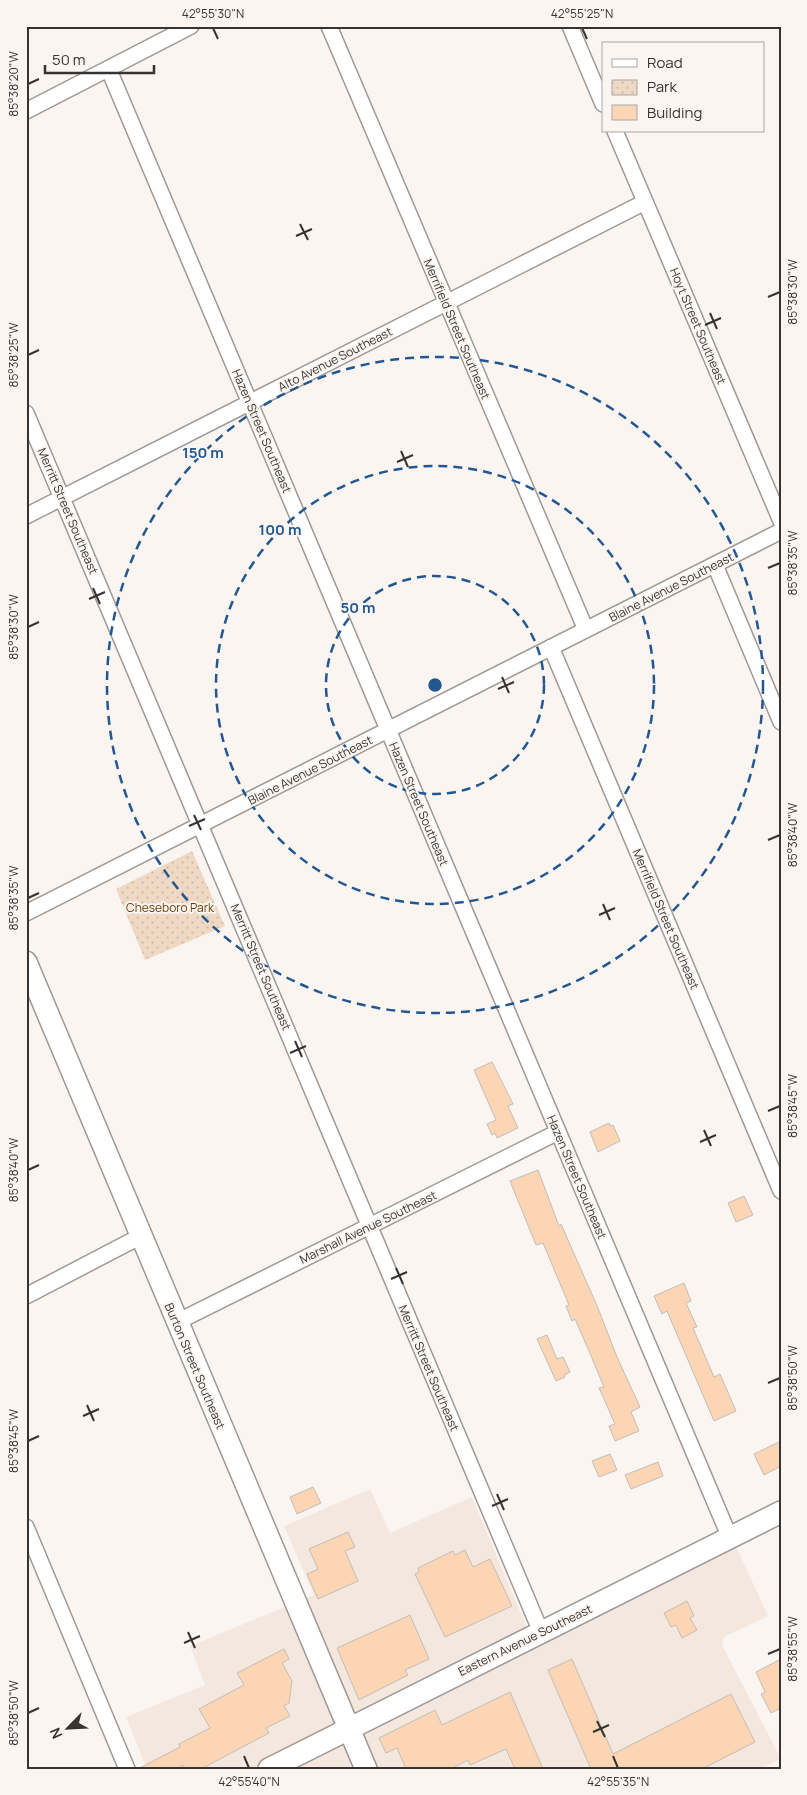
<svg xmlns="http://www.w3.org/2000/svg" width="807" height="1795" font-family="Manrope,sans-serif">
<style>
.built{fill:#f4e8de}
.park{fill:url(#park-dots)}
.building{fill:#fcd5b4;stroke:#c2bdb8}
.lines{fill:none;stroke-linecap:round;stroke-linejoin:round}
.street-casing{stroke:#9f9995;stroke-width:18}
.secondary-casing{stroke:#9f9995;stroke-width:24}
.street{stroke:#fff;stroke-width:15}
.secondary{stroke:#fff;stroke-width:21}
.ticks{fill:none;stroke:#363332;stroke-width:2}
.ring{fill:none;stroke:#22578f;stroke-width:2.5;stroke-dasharray:9 6}
.labels{text-anchor:middle;dominant-baseline:central;stroke-width:4;stroke-linejoin:round;paint-order:stroke}
.street-label{font-size:12px;fill:#363332;stroke:#fbf5f1}
.park-label{font-size:12px;fill:#6c3d05;stroke:#fbf5f1}
.centre{fill:#22578f;stroke:#fbf5f1;stroke-width:2.5}
.ring-label{font-size:15px;text-anchor:middle;font-weight:bold;fill:#22578f;stroke:#fbf5f1;stroke-width:4;stroke-linejoin:round;paint-order:stroke}
.neatline{fill:none;stroke:#363332;stroke-width:2}
.ticks-label{font-size:12px;text-anchor:middle;fill:#363332}
</style>
<defs>
<pattern id="park-dots" width="8" height="8" patternUnits="userSpaceOnUse" patternTransform="scale(1.25)"><rect width="8" height="8" fill="#efd8c4"/><path d="M2 2h.1M6 6h.1" fill="none" stroke="#cebaa9" stroke-width="1.8" stroke-linecap="round"/></pattern>
</defs>
<rect width="100%" height="100%" fill="#fbf5f1"/>
<path class="built" d="M370,1489L390,1533L472,1497L535,1647L736,1546L768,1616L724,1637L722,1645L781,1759L760,1769H147L126,1717L205,1685L190,1646L314,1595L284,1526Z"/>
<path class="park" d="M192,851L225,926L145,960L116,889Z"/>
<path class="building" d="M492,1062L513,1104L508,1106L518,1128L497,1138L495,1133L492,1135L487,1124L496,1120L474,1070Z
M609,1123L610,1126L613,1125L620,1141L598,1152L590,1132Z
M538,1170L559,1226L561,1224L598,1308L617,1357L640,1407L631,1412L639,1431L615,1441L609,1426L615,1424L599,1388L604,1387L589,1351L575,1319L572,1321L566,1306L569,1305L543,1243L536,1245L510,1181Z
M744,1196L753,1215L736,1222L728,1203Z
M684,1283L691,1301L686,1303L697,1327L693,1328L714,1377L720,1374L736,1411L714,1421L667,1311L662,1314L654,1296Z
M547,1335L557,1359L563,1357L570,1372L564,1375L565,1377L556,1381L537,1339Z
M781,1441V1466L764,1475L754,1454Z
M610,1454L617,1470L599,1477L592,1461Z
M658,1462L663,1476L631,1489L625,1475Z
M313,1487L321,1503L297,1514L290,1497Z
M348,1532L355,1547L345,1551L358,1581L318,1599L307,1574L318,1569L309,1549Z
M465,1550L473,1567L490,1559L512,1606L445,1637L415,1574L419,1572L418,1568L453,1551L455,1555Z
M687,1601L694,1616L690,1618L697,1630L682,1638L676,1625L671,1627L664,1613Z
M410,1615L429,1659L405,1670L408,1675L359,1700L337,1648Z
M284,1649L289,1659L282,1663L292,1681L289,1703L284,1706L290,1716L266,1728L269,1733L201,1769H185L183,1765L175,1769H138L180,1747L179,1744L210,1728L199,1709L244,1685L237,1673Z
M572,1659L613,1754L731,1694L755,1742L702,1769H591L548,1670Z
M781,1659V1708L771,1713L761,1694L765,1692L756,1672Z
M510,1692L543,1769H515L506,1749L470,1765L468,1760L451,1769H406L397,1748L386,1753L379,1738L435,1710L442,1725Z"/>
<g class="lines">
<g class="street-casing">
<path id="street" d="M329,26L586,630
M570,26L603,104
M109,70L730,1538
M26,111L191,26
M615,131L781,521
M26,413L541,1632
M26,516L645,202
M715,565L781,722
M551,647L781,1191
M26,913L781,531
M26,1296L141,1236
M177,1322L558,1132
M26,1527L127,1769"/>
</g>
<g class="secondary-casing">
<path id="secondary" d="M26,962L366,1769
M269,1769L781,1512"/>
</g>
<use href="#street" class="street"/>
<use href="#secondary" class="secondary"/>
</g>
<path class="ticks" d="M213,28L218,39M582,28L587,39M28,84L39,79M300,224L308,240M296,236L312,229M768,297L780,292M710,313L717,329M705,325L721,318M28,355L39,350M401,451L408,467M397,462L413,455M768,568L780,563M93,588L100,604M89,599L105,592M28,627L39,622M502,677L509,693M498,689L514,682M194,815L201,830M189,826L205,819M768,840L780,835M28,898L39,893M603,904L610,920M599,915L615,908M295,1041L302,1057M290,1053L306,1046M768,1111L780,1106M704,1130L711,1146M700,1142L716,1135M28,1170L39,1165M396,1268L403,1284M391,1279L407,1272M768,1383L780,1378M87,1405L94,1421M83,1416L99,1409M28,1441L39,1436M497,1494L504,1510M492,1506L508,1499M188,1632L195,1648M184,1643L200,1636M768,1654L780,1649M28,1713L39,1708M597,1721L605,1737M593,1732L609,1725M244,1756L249,1768M613,1756L618,1768"/>
<g class="ring">
<circle cx="435" cy="685" r="109"/>
<circle cx="435" cy="685" r="219"/>
<circle cx="435" cy="685" r="328"/>
</g>
<g class="labels">
<g class="street-label">
<text transform="translate(698 326) rotate(67)">Hoyt Street Southeast</text>
<text transform="translate(457 329) rotate(67)">Merrifield Street Southeast</text>
<text transform="translate(335 359) rotate(-27)">Alto Avenue Southeast</text>
<text transform="translate(262 431) rotate(67)">Hazen Street Southeast</text>
<text transform="translate(68 511) rotate(67)">Merritt Street Southeast</text>
<text transform="translate(671 587) rotate(-27)">Blaine Avenue Southeast</text>
<text transform="translate(310 770) rotate(-27)">Blaine Avenue Southeast</text>
<text transform="translate(419 804) rotate(67)">Hazen Street Southeast</text>
<text transform="translate(666 919) rotate(67)">Merrifield Street Southeast</text>
<text transform="translate(261 967) rotate(67)">Merritt Street Southeast</text>
<text transform="translate(577 1177) rotate(67)">Hazen Street Southeast</text>
<text transform="translate(368 1227) rotate(-26)">Marshall Avenue Southeast</text>
<text transform="translate(195 1366) rotate(67)">Burton Street Southeast</text>
<text transform="translate(429 1368) rotate(67)">Merritt Street Southeast</text>
<text transform="translate(525 1640) rotate(-26)">Eastern Avenue Southeast</text>
</g>
<g class="park-label">
<text x="170" y="907">Cheseboro Park</text>
</g>
</g>
<circle cx="435" cy="685" r="8" class="centre"/>
<g class="ring-label">
<text x="203" y="458">150 m</text>
<text x="280" y="535">100 m</text>
<text x="358" y="613">50 m</text>
</g>
<rect width="807" height="1795" fill="none" stroke="#fbf5f1" stroke-width="55"/>
<rect x="602" y="42" width="162" height="90" fill="#fbf5f1" stroke="#aca7a5"/>
<rect x="612" y="59" width="25" height="8" fill="#ffffff" stroke="#aca7a5"/>
<text x="647" y="68" font-size="15" fill="#363332">Road</text>
<rect x="612" y="80" width="25" height="15" fill="url(#park-dots)" stroke="#aca7a5"/>
<text x="647" y="92" font-size="15" fill="#363332">Park</text>
<rect x="612" y="105" width="25" height="15" fill="#fcd5b4" stroke="#aca7a5"/>
<text x="647" y="118" font-size="15" fill="#363332">Building</text>
<g transform="translate(68 1728) rotate(246)" stroke="#fbf5f1" stroke-width="4" paint-order="stroke">
<path d="M0-4L9 19L0 12L-9 19Z" fill="#363332"/>
<text y="-8" font-size="14" font-weight="bold" text-anchor="middle" fill="#363332">N</text>
</g>
<path d="M45 65v8h109v-8" fill="none" stroke="#363332" stroke-width="2.5"/>
<text x="52" y="65" font-size="15" fill="#363332" stroke="#fbf5f1" stroke-width="4" paint-order="stroke">50 m</text>
<rect x="28" y="28" width="752" height="1740" class="neatline"/>
<g class="ticks-label">
<text x="213" y="18">42°55'30"N</text>
<text x="582" y="18">42°55'25"N</text>
<text transform="translate(14 84) rotate(-90)" y="4">85°38'20"W</text>
<text transform="translate(793 292) rotate(-90)" y="4">85°38'30"W</text>
<text transform="translate(14 355) rotate(-90)" y="4">85°38'25"W</text>
<text transform="translate(793 563) rotate(-90)" y="4">85°38'35"W</text>
<text transform="translate(14 627) rotate(-90)" y="4">85°38'30"W</text>
<text transform="translate(793 835) rotate(-90)" y="4">85°38'40"W</text>
<text transform="translate(14 898) rotate(-90)" y="4">85°38'35"W</text>
<text transform="translate(793 1106) rotate(-90)" y="4">85°38'45"W</text>
<text transform="translate(14 1170) rotate(-90)" y="4">85°38'40"W</text>
<text transform="translate(793 1378) rotate(-90)" y="4">85°38'50"W</text>
<text transform="translate(14 1441) rotate(-90)" y="4">85°38'45"W</text>
<text transform="translate(793 1649) rotate(-90)" y="4">85°38'55"W</text>
<text transform="translate(14 1713) rotate(-90)" y="4">85°38'50"W</text>
<text x="249" y="1786">42°55'40"N</text>
<text x="618" y="1786">42°55'35"N</text>
</g>
</svg>
